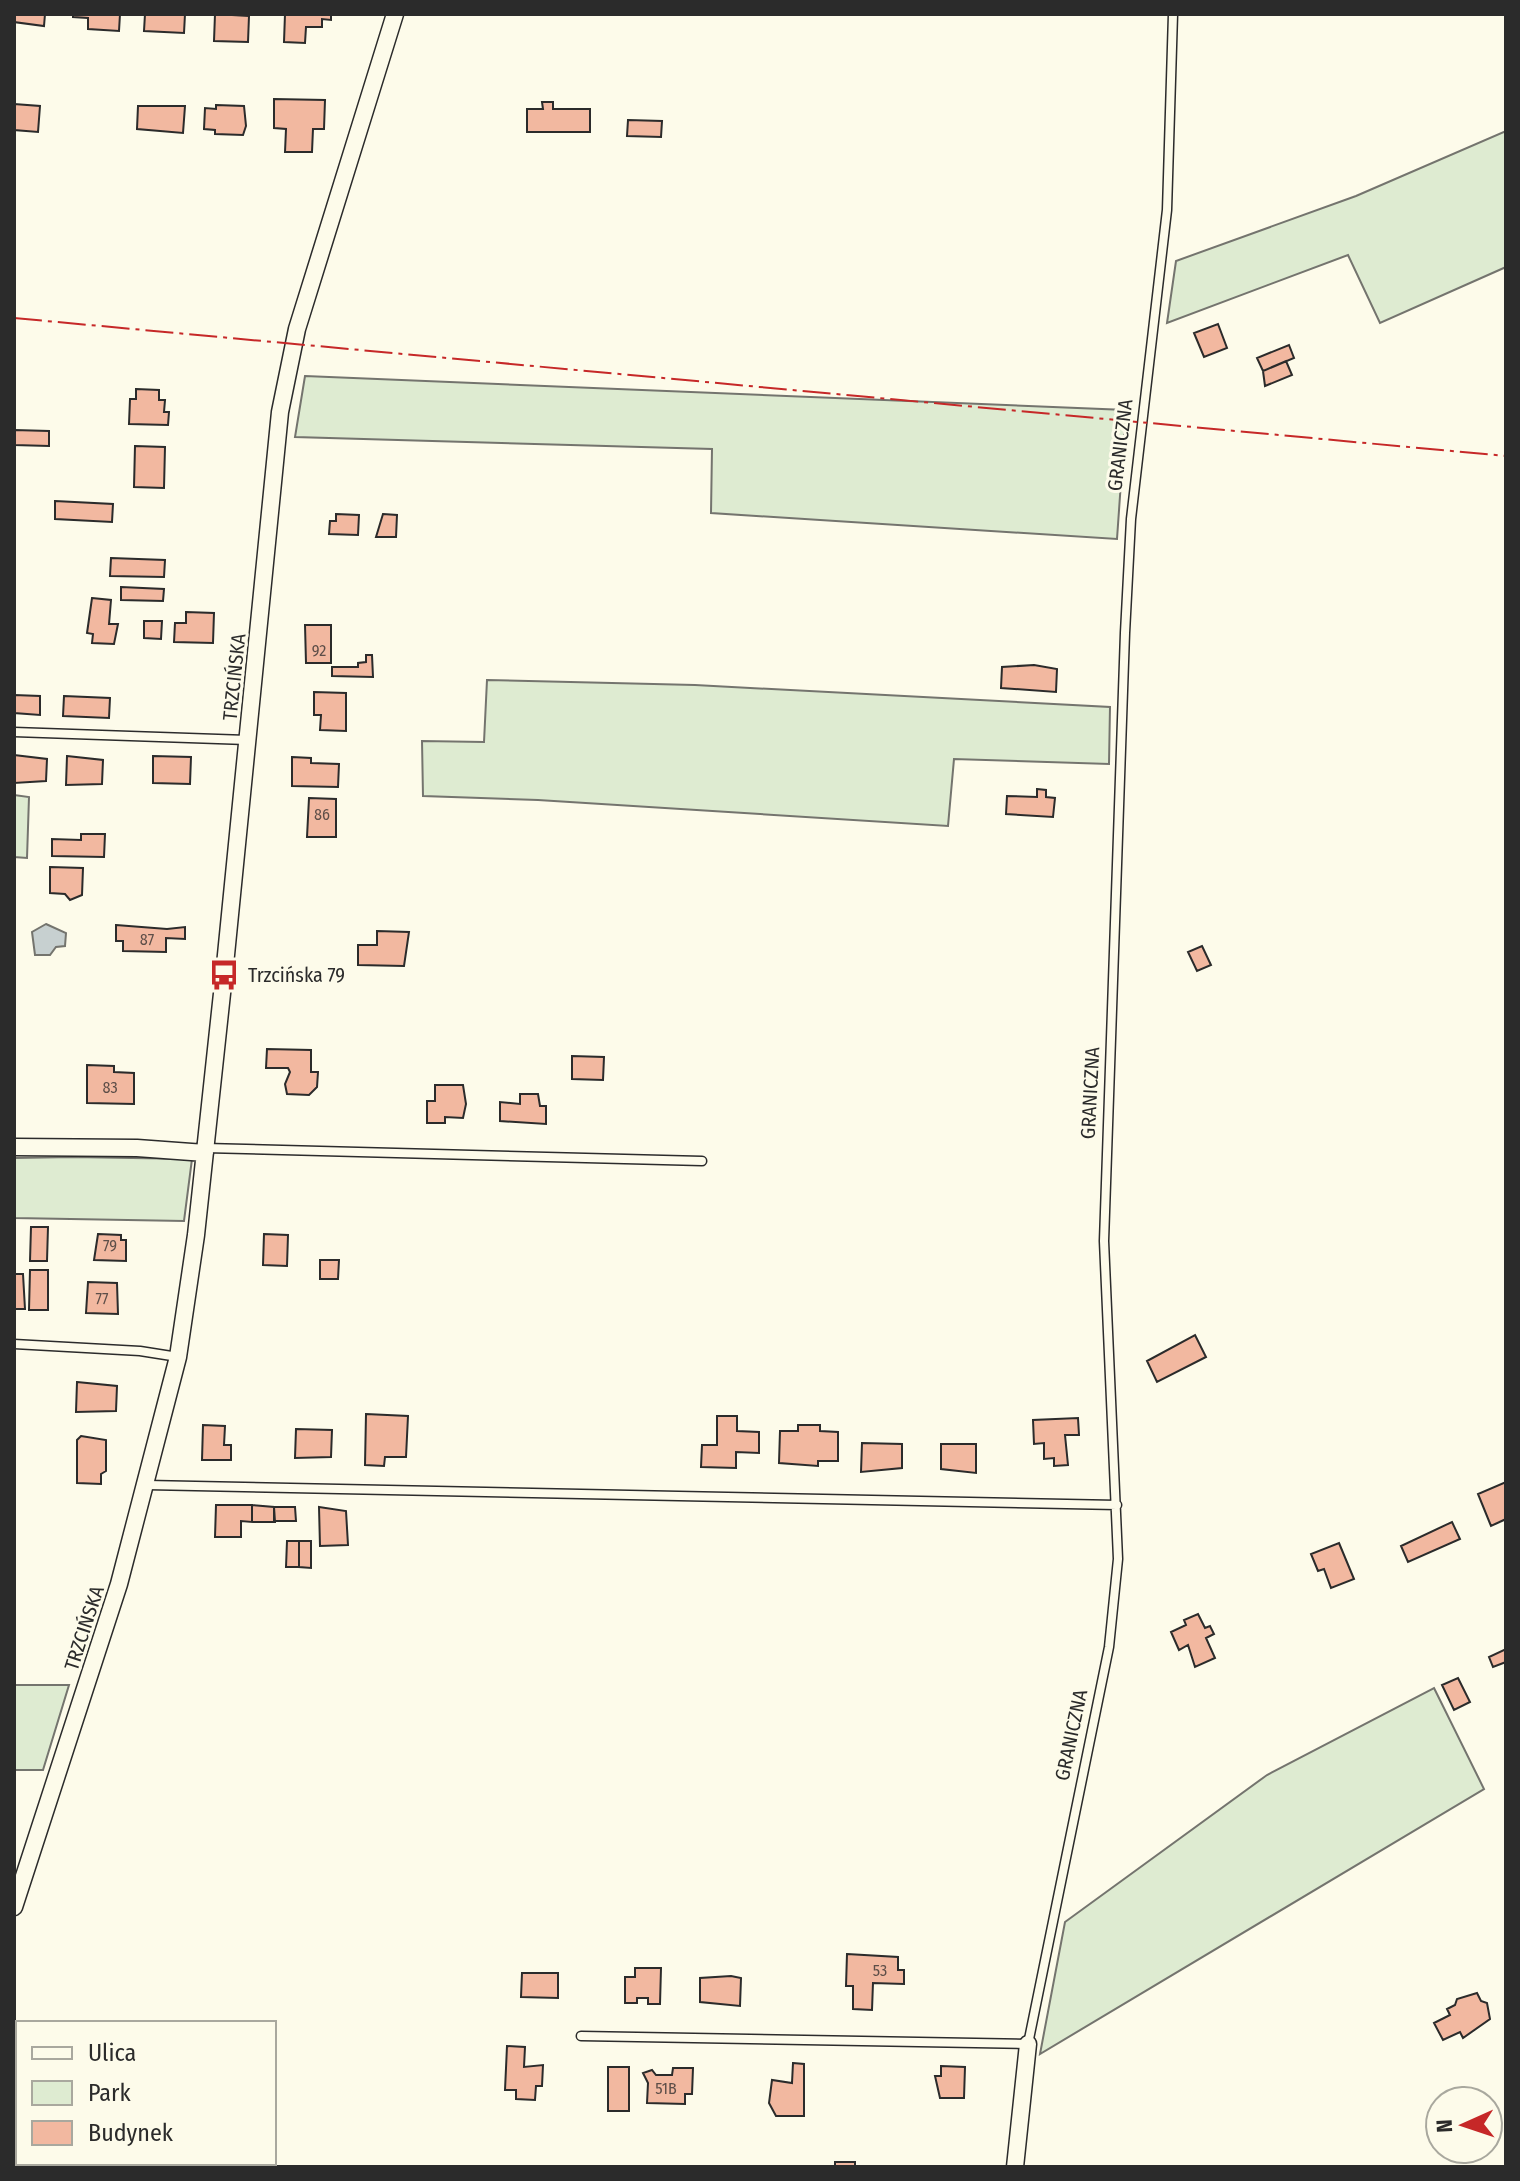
<svg xmlns="http://www.w3.org/2000/svg" width="1520" height="2181" font-family="'Fira Sans Condensed',sans-serif">
<style>
.green{fill:#deebd1;stroke:#74746e;stroke-width:2}
.water{fill:#c7d0d0;stroke:#74746e;stroke-width:2}
.building{fill:#f2b8a0;stroke:#2b2b2b;stroke-width:2}
.lines{fill:none;stroke-linecap:round;stroke-linejoin:round}
.service-casing{stroke:#2b2b2b;stroke-width:11}
.minor-casing{stroke:#2b2b2b;stroke-width:19}
.service{stroke:#fdfbea;stroke-width:8}
.minor{stroke:#fdfbea;stroke-width:16}
.power{stroke:#c62828;stroke-width:2;stroke-dasharray:28 6 4 6;stroke-linecap:butt}
.labels{text-anchor:middle;dominant-baseline:central;stroke-width:6;stroke-linejoin:round;paint-order:stroke}
.number-label{font-size:16px;fill:#5d4e48}
.street-label{font-size:20px;fill:#2b2b2b;stroke:#fdfbea}
.poi-label{font-size:20px;fill:#2b2b2b;stroke:#fdfbea;text-anchor:start}
</style>
<rect width="100%" height="100%" fill="#fdfbea"/>
<path class="green" d="M1506,131V267L1380,323L1348,255L1167,323L1176,261L1356,196Z
M305,376L1126,410L1117,539L711,513L712,449L295,437Z
M487,680L695,685L1110,707L1109,764L954,759L948,826L538,800L423,796L422,741L484,742Z
M14,795L29,797L27,858L14,857Z
M73,1157L192,1159L184,1221L14,1218V1158Z
M14,1685H69L43,1770H14Z
M1434,1688L1484,1789L1040,2054L1065,1922L1267,1775Z"/>
<path class="water" d="M46,924L66,933L65,946L56,947L50,955H35L32,932Z"/>
<path class="building" d="M14,14H45L44,26L14,22Z
M73,14H120L119,31L88,29V18L73,17Z
M145,14H185L184,33L144,31Z
M215,14L249,16L248,42L214,41Z
M285,14H331V20L322,19V27H306L305,43L284,42Z
M274,99L325,100L324,129H313L312,152H285L286,129L274,128Z
M542,102H553V109H590V132H527V109H543Z
M14,104L40,106L38,132L14,130Z
M216,105L244,106L246,126L243,135L215,134V130L204,129L205,108L216,109Z
M138,106H185L183,133L137,129Z
M628,120L662,121L661,137L627,136Z
M1218,324L1227,348L1204,357L1194,333Z
M1289,345L1294,358L1263,371L1257,358Z
M1286,361L1292,375L1265,386L1263,371Z
M136,389L159,390V400H165L164,412H169L168,425L129,424L130,399H136Z
M14,430L49,431V446L14,445Z
M135,446L165,447L164,488L134,487Z
M55,501L113,504L112,522L55,519Z
M336,514L359,515L358,535L329,534L330,521H336Z
M383,514L397,515L396,537H376Z
M111,558L165,560L164,577L110,576Z
M121,587L164,589L163,601L121,600Z
M92,598L111,600L109,624H118L114,644L92,643L93,634L87,633Z
M186,612L214,613L213,643L174,642L175,623H186Z
M144,621H162L161,639L144,638Z
M305,625H331V663H306Z
M366,655H372L373,677L332,676V667H358V663L366,662Z
M1034,665L1057,669L1056,692L1001,688L1002,667Z
M314,692L346,693V731L320,730L321,715H314Z
M14,695L40,696V715L14,713Z
M64,696L110,698L109,718L63,716Z
M14,755L47,759L46,781L14,783Z
M67,756L103,760L102,784L66,785Z
M153,756L191,757L190,784L153,783Z
M292,757L311,758V763L339,764L338,787L292,786Z
M1037,789L1046,790V797L1055,798L1053,817L1006,814L1007,796L1037,797Z
M309,798L336,799V837H307Z
M81,834H105L104,857L52,856V839L81,840Z
M50,867L83,868L82,895L70,900L65,894L50,893Z
M116,925L167,929L185,927V939L166,938V952L123,951V941H116Z
M377,931L409,932L404,966L358,965V945H377Z
M1202,946L1211,965L1197,971L1188,952Z
M267,1049L311,1050V1072H318L317,1087L309,1095L287,1094L285,1084L290,1072L288,1068H266Z
M572,1056L604,1057L603,1080L572,1079Z
M87,1065L114,1066V1072L134,1073V1104L87,1103Z
M435,1085H463L466,1104L463,1118L445,1117V1123H427V1101H435Z
M520,1094H538L540,1106H546V1124L500,1121V1102L520,1104Z
M31,1227H48L47,1261H30Z
M98,1234L121,1235V1240H126V1261L94,1260Z
M264,1234L288,1235L287,1266L263,1265Z
M320,1260H339L338,1279H320Z
M30,1270H48V1310H29Z
M14,1274H23L25,1309H14Z
M88,1282L117,1283L118,1314L86,1313Z
M1195,1335L1206,1357L1157,1382L1147,1361Z
M77,1382L117,1386L116,1411L76,1412Z
M366,1414L408,1416L406,1457H385L384,1466L365,1465Z
M717,1416H737V1431L759,1432V1453L736,1452V1468L701,1467L702,1445H717Z
M1078,1418L1079,1435H1065L1068,1465L1054,1466V1458L1044,1459V1443L1034,1444L1033,1420Z
M203,1425L225,1426L224,1445H231V1460H202Z
M798,1425H820V1431L838,1432V1461H818V1466L779,1463L780,1431H798Z
M296,1429L332,1430L331,1457L295,1458Z
M81,1436L106,1440V1471L101,1474V1484L77,1483V1440Z
M862,1443L902,1444V1468L861,1472Z
M941,1444H976V1473L941,1469Z
M1506,1482V1519L1491,1526L1478,1494Z
M216,1505H252V1522L241,1521V1537H215Z
M252,1505L274,1507L275,1522H252Z
M274,1507H295L296,1521H274Z
M319,1507L346,1511L348,1545L320,1546Z
M1452,1522L1460,1539L1408,1562L1401,1546Z
M287,1541H299V1567H286Z
M299,1541H311V1568L299,1567Z
M1339,1543L1354,1579L1331,1588L1324,1569L1318,1571L1311,1554Z
M1198,1614L1205,1628L1210,1626L1214,1634L1206,1638L1215,1658L1195,1667L1188,1645L1179,1650L1171,1632L1186,1625L1184,1620Z
M1506,1649V1662L1493,1667L1489,1657Z
M1458,1678L1470,1702L1454,1710L1442,1685Z
M847,1954L898,1957V1970H904V1984L873,1983L872,2010L853,2009V1986H846Z
M635,1968H661L660,2004H648V1998H637V2003H625V1977H635Z
M522,1973H558V1998L521,1997Z
M731,1976L741,1978L740,2006L700,2002V1978Z
M1477,1993L1481,2001L1487,2003L1490,2019L1463,2038L1460,2032L1443,2040L1434,2023L1450,2015L1447,2009L1455,2005L1457,1999Z
M507,2046L525,2047L524,2067L543,2065L542,2086H536L535,2100L516,2099V2090H505Z
M793,2063L804,2064V2116H776L769,2103L772,2080L792,2083Z
M941,2066L965,2067L964,2098H940L935,2076H941Z
M608,2067H629V2111H608Z
M673,2068H693L692,2094H685V2104L647,2103L648,2083L643,2073L652,2070L656,2075H672Z
M835,2162H855V2167H864H835Z
M30,2163H64H57V2167H30Z"/>
<g class="lines">
<g class="service-casing">
<path id="service" d="M14,732L247,740
M205,1148L702,1161
M14,1344L140,1351L178,1357
M147,1485L1117,1505
M581,2036L1028,2044L1109,1647L1118,1559L1104,1241L1125,633L1131,519L1167,210L1173,14"/>
</g>
<g class="minor-casing">
<path id="minor" d="M14,1147L137,1148L205,1153
M14,1907L119,1584L178,1357L196,1235L224,975L280,412L297,329L395,14
M1015,2167L1028,2044"/>
</g>
<use href="#service" class="service"/>
<use href="#minor" class="minor"/>
<path class="power" d="M14,318L1506,456"/>
</g>
<defs>
<g id="bus-bare" transform="scale(2.4)"><path d="M-5-6H5V4H4V6H2V4H-2V6H-4V4H-5ZM-3.5-4V0h7V-4ZM-3.5 1.2v1.5H-2V1.2ZM2 1.2v1.5H3.5V1.2Z" fill="#c62828" stroke="#fdfbea" stroke-width="2.5" paint-order="stroke"/></g>
</defs>
<g fill-rule="evenodd">
<use href="#bus-bare" x="224" y="975"/>
</g>
<g class="labels">
<g class="number-label">
<text x="319" y="650">92</text>
<text x="322" y="814">86</text>
<text x="147" y="939">87</text>
<text x="110" y="1087">83</text>
<text x="110" y="1245">79</text>
<text x="102" y="1298">77</text>
<text x="880" y="1970">53</text>
<text x="666" y="2088">51B</text>
</g>
<g class="street-label">
<text transform="translate(1120 445) rotate(-83)">GRANICZNA</text>
<text transform="translate(234 677) rotate(-84)">TRZCIŃSKA</text>
<text transform="translate(1090 1093) rotate(-87)">GRANICZNA</text>
<text transform="translate(84 1628) rotate(-72)">TRZCIŃSKA</text>
<text transform="translate(1071 1735) rotate(-78)">GRANICZNA</text>
</g>
<g class="poi-label">
<text x="248" y="975">Trzcińska 79</text>
</g>
</g>
<rect width="1520" height="2181" fill="none" stroke="#2b2b2b" stroke-width="32"/>
<rect x="16" y="2021" width="260" height="144" fill="#fdfbea" stroke="#a9a89e" stroke-width="2"/>
<rect x="32" y="2047" width="40" height="12" fill="#fdfbea" stroke="#a9a89e" stroke-width="2"/>
<text x="88" y="2061" font-size="24" fill="#2b2b2b">Ulica</text>
<rect x="32" y="2081" width="40" height="24" fill="#deebd1" stroke="#a9a89e" stroke-width="2"/>
<text x="88" y="2101" font-size="24" fill="#2b2b2b">Park</text>
<rect x="32" y="2121" width="40" height="24" fill="#f2b8a0" stroke="#a9a89e" stroke-width="2"/>
<text x="88" y="2141" font-size="24" fill="#2b2b2b">Budynek</text>
<g transform="translate(1464 2125) rotate(267)"><circle r="38" fill="#fdfbea" stroke="#a9a89e" stroke-width="2"/>
<path d="M0-6L14 30L0 20L-14 30Z" fill="#c62828"/>
<text y="-12" font-size="22" font-weight="bold" text-anchor="middle" fill="#2b2b2b">N</text>
</g>
</svg>
